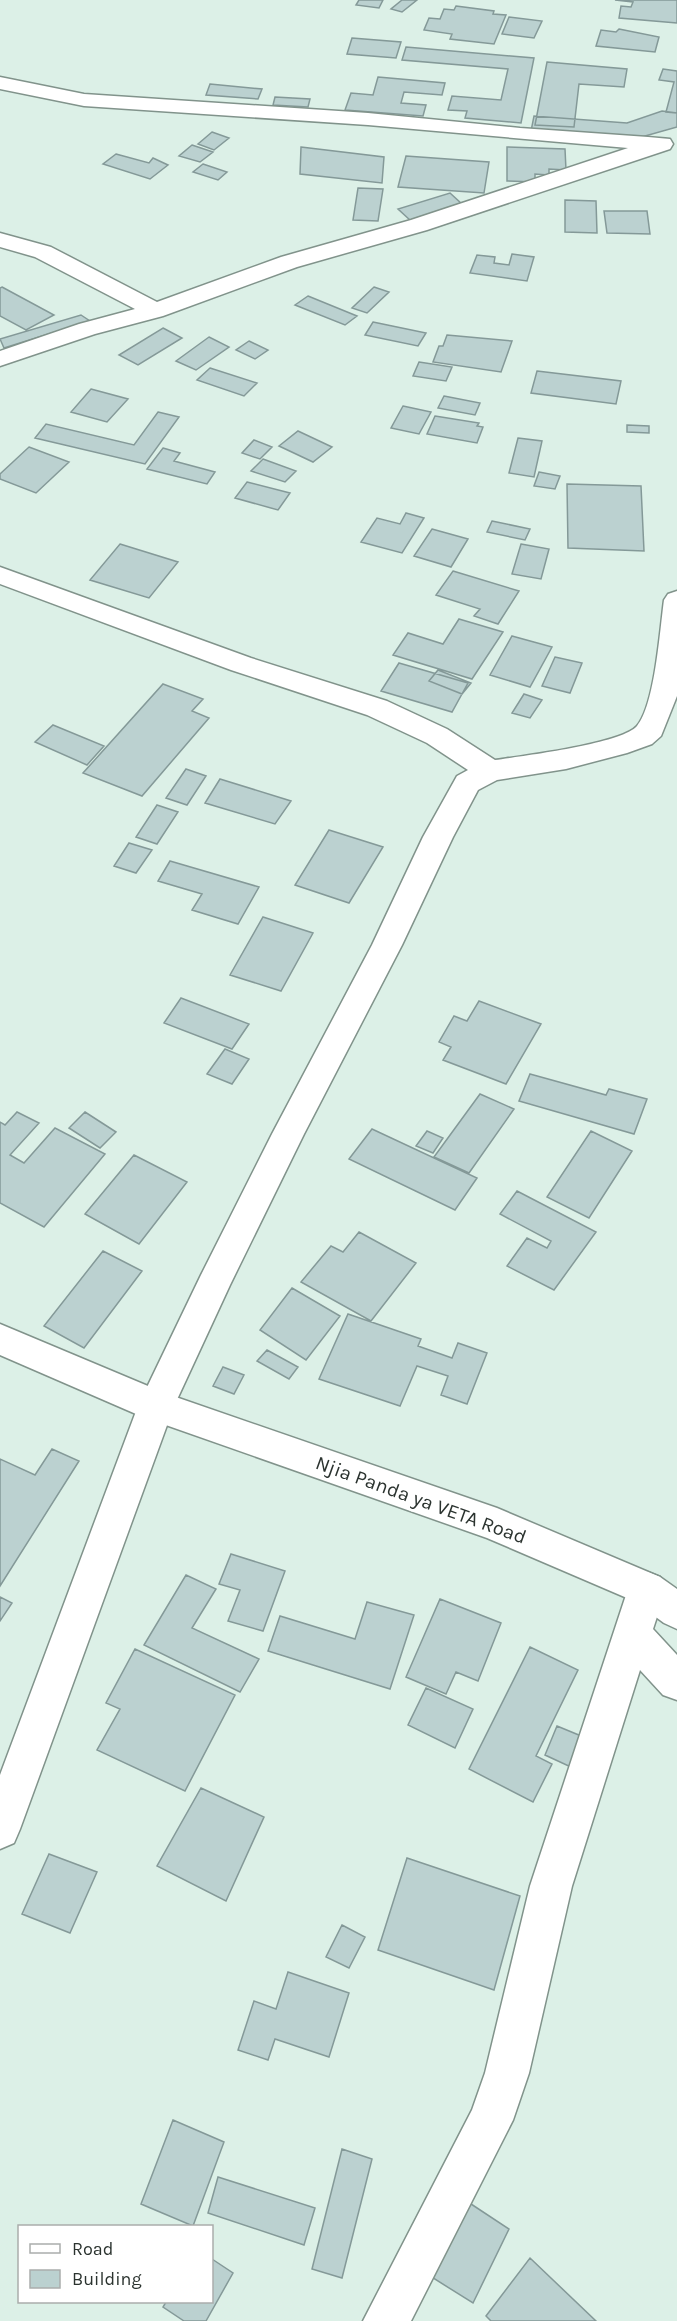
<svg xmlns="http://www.w3.org/2000/svg" width="677" height="2321" font-family="Karla,sans-serif">
<style>
.building{fill:#bbd1d0;stroke:#849998;stroke-width:1.5}
.lines{fill:none;stroke-linecap:round;stroke-linejoin:round}
.minor-casing{stroke:#81938b;stroke-width:3}
.tertiary-casing{stroke:#81938b;stroke-width:3}
.minor{fill:#fff;fill-rule:evenodd}
.tertiary{fill:#fff;fill-rule:evenodd}
.labels{text-anchor:middle;dominant-baseline:central;stroke-width:5;stroke-linejoin:round;paint-order:stroke}
.street-label{font-size:20px;fill:#2b332f;stroke:#fff}
</style>
<rect width="100%" height="100%" fill="#dcf0e7"/>
<path class="building" d="M359,0H383L379,8L356,5Z
M402,0H417L402,12L391,9Z
M615,0H677V23L619,18L621,6L631,7L633,2Z
M456,6L494,11L493,14L506,15L494,44L450,39L452,34L424,30L429,18L440,19L444,9L454,10Z
M509,17L542,21L534,38L502,34Z
M619,29L659,37L655,52L596,46L601,30L616,32Z
M352,38L401,42L396,58L347,54Z
M406,47L534,58L521,123L465,118L467,111L448,110L452,96L501,100L508,69L402,60Z
M547,62L627,69L624,87L579,84L574,127L535,125Z
M663,69L677,71V113L666,112L674,82L659,80Z
M378,77L445,83L442,95L404,92L401,103L426,105L423,116L345,110L351,93L373,95Z
M210,84L262,89L258,99L206,95Z
M275,97L310,99L308,107L273,105Z
M662,111L677,113V127L638,138L531,131L534,116L627,123Z
M212,132L229,138L214,150L198,144Z
M192,145L213,152L200,162L179,156Z
M301,147L384,157L382,183L300,174Z
M507,147L565,149L566,170L549,169V175L535,174V182L507,181Z
M116,154L149,163L153,158L168,165L150,179L103,164Z
M406,156L489,162L484,193L398,187Z
M203,164L227,172L218,180L193,172Z
M358,188L383,189L378,221L353,220Z
M450,193L463,205L411,221L398,209Z
M565,200L596,201L597,233L565,232Z
M604,211H647L650,234L607,233Z
M512,254L534,257L527,281L470,273L477,255L495,257L494,263L509,265Z
M2,287L54,315L26,330L0,316V288Z
M374,287L389,292L367,313L352,308Z
M308,296L357,316L345,325L295,305Z
M81,315L90,321L4,348L0,339Z
M373,322L426,333L418,346L365,335Z
M163,328L182,338L138,365L119,355Z
M447,335L512,341L501,372L433,362L439,346H443Z
M209,337L229,347L196,370L176,361Z
M249,341L268,350L255,359L236,350Z
M419,362L452,367L446,381L413,376Z
M210,368L257,383L244,396L197,380Z
M537,371L621,381L616,404L531,393Z
M91,389L128,399L107,422L71,412Z
M444,396L480,403L475,415L438,408Z
M403,406L431,412L419,434L391,428Z
M158,412L179,417L145,464L35,438L46,424L134,445Z
M435,416L479,423L477,426L483,427L477,443L427,434Z
M627,425L649,426V433L627,432Z
M298,431L332,447L313,462L279,446Z
M518,438L542,441L534,477L509,473Z
M254,440L272,447L260,459L242,453Z
M29,447L69,462L36,493L0,479V474Z
M163,448L180,453L174,461L215,472L207,484L147,469Z
M263,459L296,471L285,482L251,471Z
M539,472L560,476L555,489L534,486Z
M247,482L290,493L278,510L235,498Z
M567,484L641,486L644,551L568,548Z
M406,513L424,518L402,553L361,542L377,518L400,524Z
M492,521L530,529L525,540L487,532Z
M432,529L468,539L451,567L414,556Z
M120,544L178,562L149,598L90,580Z
M521,544L549,549L541,579L512,574Z
M453,571L519,591L498,624L474,616L480,609L436,595Z
M459,619L503,632L472,679L393,655L408,633L443,644Z
M512,636L552,647L530,687L490,675Z
M555,657L582,663L570,693L542,686Z
M399,663L468,683L452,712L381,691Z
M438,670L471,683L462,694L429,681Z
M163,684L203,699L192,711L209,718L142,796L83,773Z
M524,694L542,700L530,718L512,713Z
M53,725L104,746L87,765L35,742Z
M186,769L206,776L187,805L166,798Z
M220,779L291,801L275,824L205,803Z
M157,805L178,812L157,844L136,837Z
M329,830L383,847L349,903L295,885Z
M129,843L152,850L136,873L114,866Z
M170,861L259,887L238,924L192,910L202,894L158,881Z
M263,917L313,933L281,991L230,975Z
M181,998L249,1024L232,1049L164,1023Z
M479,1001L541,1024L506,1084L443,1060L451,1047L439,1042L454,1016L467,1021Z
M225,1049L249,1059L232,1084L207,1074Z
M530,1074L606,1095L609,1089L647,1099L634,1134L519,1101Z
M480,1094L514,1109L469,1173L434,1157Z
M17,1112L39,1123L10,1155L24,1163L55,1128L105,1154L44,1227L0,1203V1122L5,1125Z
M85,1112L116,1132L100,1148L69,1128Z
M372,1129L477,1178L455,1210L349,1159Z
M427,1131L443,1138L433,1153L416,1146Z
M591,1131L632,1151L589,1218L547,1197Z
M134,1155L187,1182L139,1244L85,1214Z
M517,1191L596,1232L554,1290L507,1266L527,1238L547,1248L551,1241L500,1214Z
M359,1232L416,1263L371,1321L301,1282L331,1246L343,1252Z
M103,1251L142,1271L84,1348L44,1326Z
M292,1288L340,1316L306,1360L260,1330Z
M348,1314L421,1339L418,1346L452,1358L458,1343L487,1353L467,1404L441,1395L448,1376L417,1366L400,1406L319,1379Z
M267,1350L298,1367L289,1379L257,1361Z
M223,1367L244,1375L234,1394L213,1386Z
M52,1449L79,1461L0,1586V1459L35,1475Z
M231,1554L285,1571L263,1631L228,1621L240,1590L219,1584Z
M186,1575L216,1589L192,1628L259,1659L240,1692L144,1645Z
M0,1597L12,1603L0,1621Z
M440,1599L501,1623L478,1681L456,1672L446,1694L406,1677Z
M367,1602L414,1615L390,1689L268,1651L280,1616L355,1639Z
M530,1647L578,1670L536,1756L552,1764L533,1802L469,1769Z
M135,1649L235,1695L185,1791L97,1750L120,1709L106,1703Z
M426,1688L473,1709L455,1748L408,1725Z
M557,1726L586,1738L573,1768L545,1755Z
M201,1788L264,1817L226,1901L157,1866Z
M49,1854L97,1872L70,1933L22,1914Z
M407,1858L520,1896L494,1990L378,1950Z
M342,1925L365,1937L349,1968L326,1957Z
M288,1972L349,1993L329,2057L275,2039L268,2060L238,2050L254,2001L276,2009Z
M173,2120L224,2142L193,2226L141,2204Z
M342,2149L372,2159L342,2278L312,2269Z
M218,2177L315,2208L304,2245L208,2213Z
M468,2202L509,2229L473,2303L430,2276Z
M530,2258L596,2321H491L486,2316Z
M212,2259L233,2273L206,2321H184L163,2307L166,2302H212Z"/>
<g class="lines">
<g class="minor-casing">
<path id="minor" d="M0,77L84,94L368,113L520,128L648,137C656,138 662,138 670,139L673,144L670,149L427,230L297,267L163,316L95,334L0,366V351L79,324L135,309L35,257L0,247V233L51,247L157,302L281,257L411,220L628,148L368,125L84,106L0,89Z
M0,567L251,658L387,701L447,729L495,760C522,756 621,744 637,726C655,705 660,629 664,600L668,594L677,591V696L661,736L652,744L627,753L566,769L497,780L478,790L453,837L402,945L304,1134L230,1285L174,1406L20,1829L14,1843L0,1849V1775L138,1406L201,1275L272,1134L372,945L423,837L457,776L468,770L427,743L367,715L231,670L0,584Z
M647,1572L660,1577L666,1589L653,1629L677,1655V1700L663,1695L640,1670L572,1886L529,2073L513,2120L411,2321H363L472,2110L485,2073L530,1886L628,1589L634,1577Z"/>
</g>
<g class="tertiary-casing">
<path id="tertiary" d="M0,1324L167,1394L497,1508L660,1577L677,1589V1629L664,1623L634,1601L487,1538L143,1417L0,1355Z"/>
</g>
<use href="#minor" class="minor"/>
<use href="#tertiary" class="tertiary"/>
</g>
<g class="labels">
<g class="street-label">
<text transform="translate(421 1500) rotate(20)">Njia Panda ya VETA Road</text>
</g>
</g>
<rect x="18" y="2225" width="195" height="78" fill="#ffffff" stroke="#aaadac" stroke-width="1.5"/>
<rect x="30" y="2244" width="30" height="9" fill="#ffffff" stroke="#aaadac" stroke-width="1.5"/>
<text x="72" y="2255" font-size="18" fill="#2b332f">Road</text>
<rect x="30" y="2270" width="30" height="18" fill="#bbd1d0" stroke="#aaadac" stroke-width="1.5"/>
<text x="72" y="2285" font-size="18" fill="#2b332f">Building</text>
</svg>
